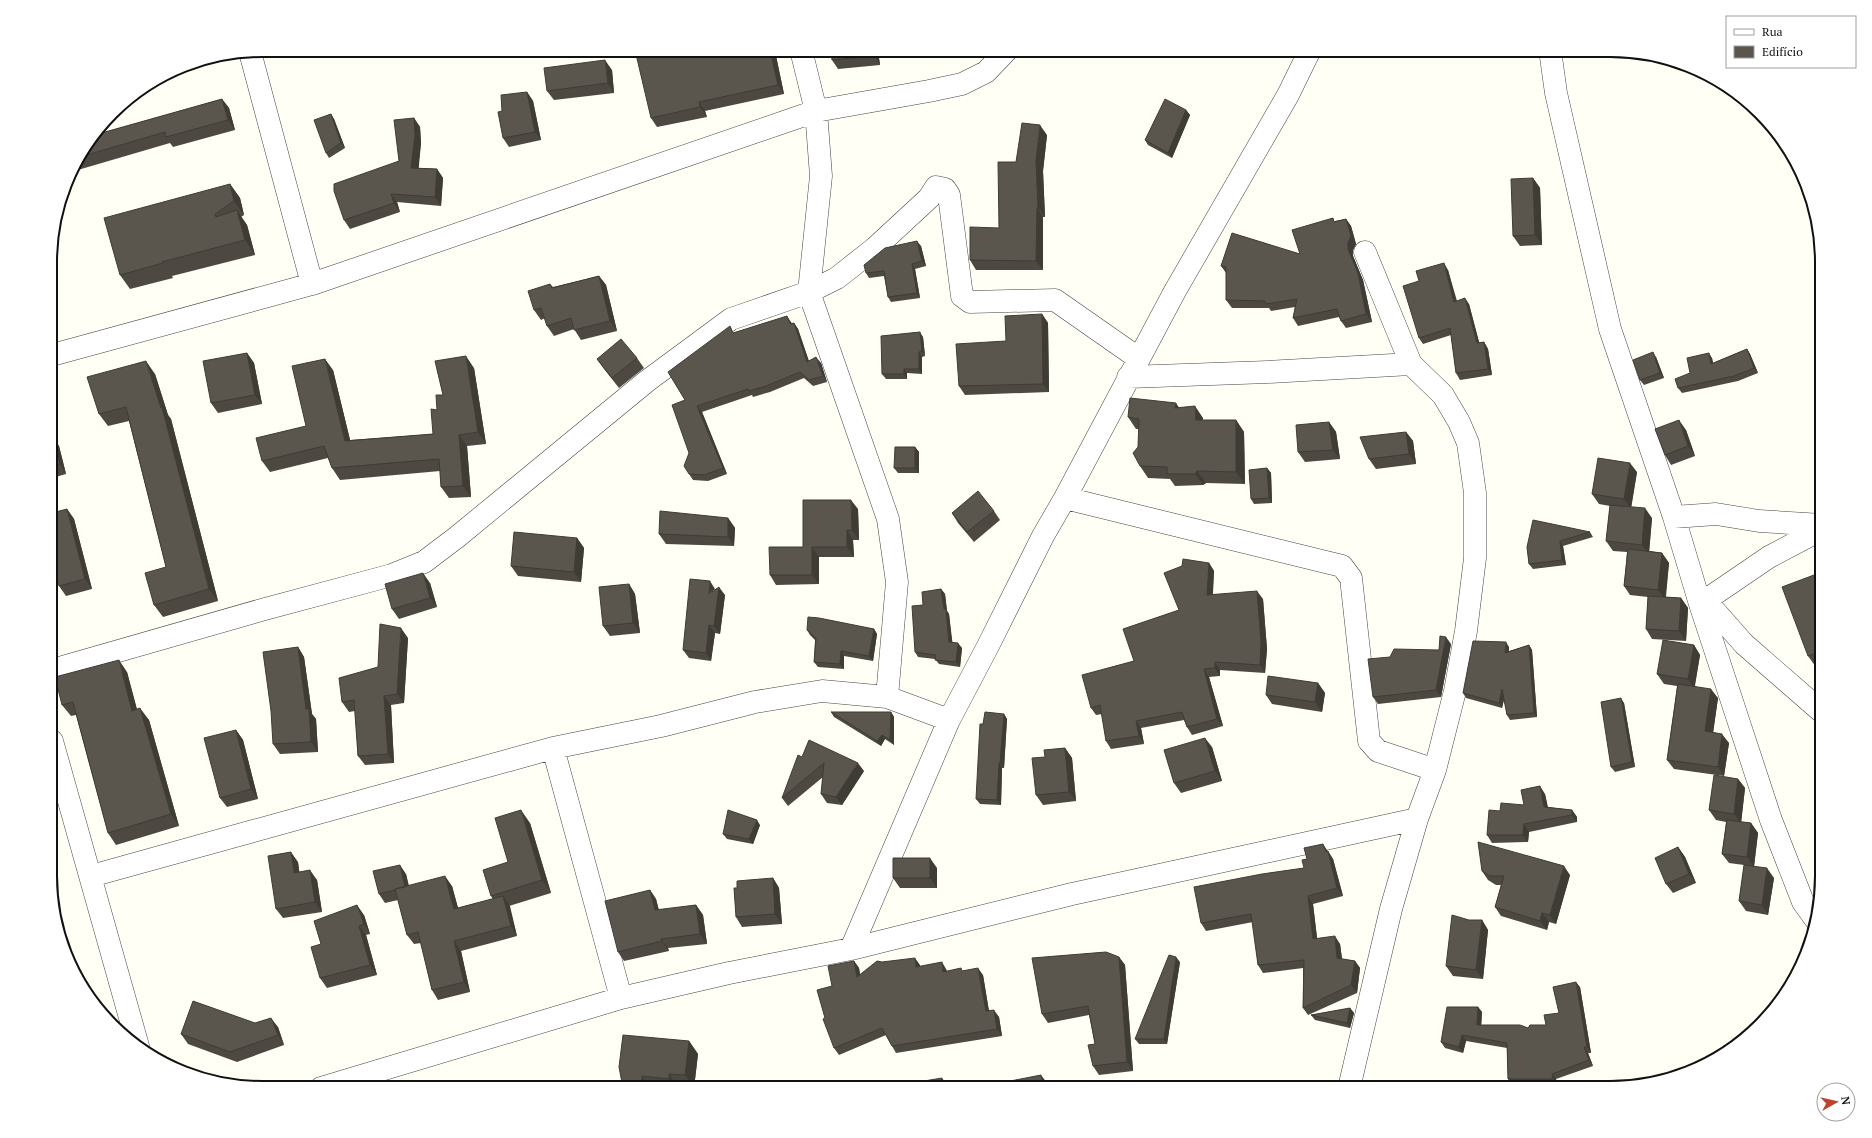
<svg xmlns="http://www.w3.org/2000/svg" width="1872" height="1138" font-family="'PT Serif',serif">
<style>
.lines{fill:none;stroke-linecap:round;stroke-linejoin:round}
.minor-casing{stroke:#444;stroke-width:23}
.minor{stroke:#fff;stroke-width:22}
.wall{fill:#4d4942}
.shaded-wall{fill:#3f3c36}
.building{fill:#5a554d;stroke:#3f3c36}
.rim{fill:none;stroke:#111;stroke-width:2}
</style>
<rect width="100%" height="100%" fill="#fffff5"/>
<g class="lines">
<g class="minor-casing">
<path id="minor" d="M801,50L816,111L821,176L809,292L888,519L897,582L887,697
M1550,50L1556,93L1610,329L1674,517L1700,604L1771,820L1803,902L1816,920
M312,284L816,111L929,91L962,84L986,72L1007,50
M52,355L312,284L250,52
M1128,377L1268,372L1411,364
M1065,498L1342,566L1351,578L1369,741L1378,751L1435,770
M1674,517L1716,514L1759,521L1822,525
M1706,601L1744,644L1822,712
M1700,604L1769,557L1822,529
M52,670L265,609L392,575L424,562L457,537L647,381L731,319L809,292L837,278L875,248L929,198L936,187L945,189L949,195L962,296L970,302L1055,300L1138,358
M52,741L138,1046
M553,748L621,998
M91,876L553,748L661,726L755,702L822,691L887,697L949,720
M851,949L949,720L988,646L1043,536L1065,498L1175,291L1288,95L1310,50
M321,1088L621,998L729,973L851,949L1072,894L1417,819
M1349,1088L1391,909L1417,819L1435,770L1455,691L1466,631L1475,558V493L1468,443L1459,422L1443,395L1411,364L1365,252"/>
</g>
<use href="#minor" class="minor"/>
</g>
<path class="wall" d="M831,50H901L902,57L879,58L880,65L838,69L832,60Z
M775,51L784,94L705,111L707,117L657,127L651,118Z
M612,70L614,93L554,100L547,91Z
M527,92L533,101L541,140L509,147L503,138L502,111Z
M222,99L229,108L235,130L173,147L170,143L71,172L72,168L98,134Z
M1186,110L1190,115L1172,158L1148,145L1145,140Z
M331,114L334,119L345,148L329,158L326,153Z
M414,118L420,127L421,143L418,168L437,169L443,178L441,206L397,202L400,212L350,229L344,220L399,161Z
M1047,135L1043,171L1045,217H1043V270H976L970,260L999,228L1016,162Z
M1533,178L1540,188L1542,245L1520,246L1513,236Z
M230,184L240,198L244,215L241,217L247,225L255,255L172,276L173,278L130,289L120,275Z
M1346,219L1351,226L1356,244L1353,250V256L1363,280L1372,322L1346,328L1341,321L1339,317L1298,326L1293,318L1295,307L1271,311L1269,308H1232L1226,300V273L1221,266L1300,254L1335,221Z
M921,246L926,266L915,269L920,298L891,302L888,297L884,276L869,278L866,273Z
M1448,270L1457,301L1469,304L1479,343L1484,342L1488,349L1492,375L1460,380L1456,373L1451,335L1423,344L1419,338V281Z
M599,276L606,285L617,331L581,340L574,329L554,336L547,326L545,318L541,320L534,310L550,284L553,287Z
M1042,314L1048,323L1049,392L965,395L959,386L1006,341Z
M791,322L792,324L794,323L798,329L809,361L821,363L827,382L813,386L804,378L770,392L753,397L752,395L702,412L727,474L708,481L693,480L689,474V453L685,400L734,333Z
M923,337L925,356L922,357V374L907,373V379H886L882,374Z
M1747,349L1750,354L1758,373L1738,381L1682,393L1678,388L1690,373L1712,358L1713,363Z
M247,353L254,363L262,404L218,413L211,403Z
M1656,357L1664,378L1644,385L1640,380Z
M637,358L644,368L619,388L604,369L597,359Z
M474,368L486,444L467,446L471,497L449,498L441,487L440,471L340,480L332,468L328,458L270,472L262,461L306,426L333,370L350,440L433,434L437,410L443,395Z
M155,374L168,415L171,419L218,601L163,617L154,605L166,567L129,421L108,426L99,414Z
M1179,408L1203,418V420H1236L1244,432L1245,484L1206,483L1203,485L1175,486L1170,479L1148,478L1140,466L1138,447L1139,429H1136L1128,417Z
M1329,422L1336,432L1340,459L1305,462L1298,452Z
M1686,430L1695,456L1671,465L1665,455Z
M1406,432L1413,441L1416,464L1376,469L1369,459Z
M52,437L59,446L66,474L52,478Z
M915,447L919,452V473H898L894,468Z
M1267,468L1271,473L1272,503L1254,504L1251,499Z
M1637,472L1631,507L1652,518L1649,551L1662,553L1669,563L1666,597L1681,598L1688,608L1686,641L1652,639L1646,629L1648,597L1630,595L1624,586L1627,552L1613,551L1606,541L1610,506L1599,504L1592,494Z
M67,509L74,519L92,589L66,596L59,586Z
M858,509L859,540H853L854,557H819V584L776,585L770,575L803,547Z
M994,511L1000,520L974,542L958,523L952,513Z
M728,518L735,528L734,546L666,544L659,534Z
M1590,532L1593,537L1563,546L1566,565L1533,569L1529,564L1527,547Z
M577,538L584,548L581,582L518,576L511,566Z
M1209,563L1214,571L1213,594L1263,599L1267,649L1265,673L1220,670V676L1209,677L1223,726L1192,735L1187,727L1184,720L1141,728L1144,744L1111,749L1106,741L1102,714L1096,715L1091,708L1134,661L1179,610Z
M1822,572V674H1821L1808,656Z
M430,583L437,607L399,619L392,609Z
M629,584L635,594L640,633L610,636L603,626Z
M715,589L725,595L720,634L715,633L711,661L689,658L683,650Z
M941,589L945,594L947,611L949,614L952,643L962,648L960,667L939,664L935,659L918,657L915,652L923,605Z
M874,629L877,634L873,661L844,656V669L818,667L814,662L815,640L810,635L807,630Z
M408,638L404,703L391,705L394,763L365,765L358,756L355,711L349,712L342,702Z
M1451,644L1441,697L1378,704L1373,697L1390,657L1439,650Z
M1529,645L1532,650L1537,717L1510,720L1507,715L1504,700L1502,708L1466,698L1463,693L1509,647V651Z
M1694,645L1700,655L1695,686L1718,698L1713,732L1729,743L1724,776L1674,769L1667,760L1677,686L1664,684L1657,674Z
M298,647L304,657L312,714L316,719L318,752L280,754L273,744Z
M127,672L137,709L149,720L179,826L116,845L108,833L76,715L71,716L62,705Z
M1318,683L1325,693L1322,712L1272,704L1266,695Z
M1624,703L1635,767L1615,772L1611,767Z
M831,712H891L894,717V745L885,739L881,746L834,717Z
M1004,714L1007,719L1004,768H1002L1001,805L980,804L976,799Z
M236,730L243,740L258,799L227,807L220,798Z
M1212,747L1222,781L1181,793L1174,783Z
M1065,748L1072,758L1076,801L1043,805L1036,795L1045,757Z
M802,757L864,771L842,805L827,803L821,794L823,777L788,806L782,798Z
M1738,779L1745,788L1741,822L1751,823L1758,833L1754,866L1774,878L1768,915L1746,911L1739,901L1744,865L1729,863L1722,854L1726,822L1716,820L1709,810Z
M1545,794L1548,807L1572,810L1577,817V822L1529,832L1528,842L1492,843L1487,835L1500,811L1524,805Z
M530,823L551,893L509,906L517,936L461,951L470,992L438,1000L432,990L421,943L414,944L407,935L398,900L385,903L379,894L406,874L409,886H452L458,908L493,899L491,896L508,862Z
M760,825L753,844L727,839L723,834Z
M1678,847L1685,857L1696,883L1673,893L1666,884Z
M1328,851L1333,859L1343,896L1313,904L1317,938L1340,944L1342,959L1355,961L1360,968L1357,993L1308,1015L1303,1008V968L1263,973L1258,965L1253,922L1206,931L1201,923L1304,868Z
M298,862L299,872L317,880L322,912L283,918L276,909Z
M937,868V888H900L893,878Z
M1482,871L1570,875L1556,924L1549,922L1547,930L1501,916L1495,907L1501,885H1496L1488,880Z
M773,878L779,888L782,924L742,927L736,917Z
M650,890L656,899L659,910L696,905L703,915L707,944L668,948L669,951L624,961L618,952Z
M364,915L370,934L366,935L377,975L327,988L320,978L321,944Z
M1469,920H1482L1488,930L1483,979L1453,976L1446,966Z
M1119,957L1125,965L1133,1071L1099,1075L1093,1066L1095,1044L1089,1015L1048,1023L1042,1014Z
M854,961L859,968L860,975L882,962L920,965V966L946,969L947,971H963L983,975L989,1011L999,1017L1002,1036L896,1053L892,1046L886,1035L839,1055L834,1048L825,1018L832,986Z
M1180,962L1167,1044H1139L1135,1039Z
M1580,987L1591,1053H1588L1593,1066L1556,1079L1557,1084L1512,1085L1508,1079L1507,1048L1466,1041L1463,1053L1445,1048L1441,1042L1478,1007L1482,1012L1481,1025L1528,1028L1546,1025L1559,1013Z
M1350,1008L1354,1013L1350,1028L1315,1020L1311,1015Z
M255,1023L278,1027L284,1045L237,1062L188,1044L181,1034Z
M689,1041L698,1054L694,1088L678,1087V1088H623Z"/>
<path class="shaded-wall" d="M770,50H774L775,51L784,94L778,85Z
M873,50H874L879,58L880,65L874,56Z
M897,50H901L902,57Z
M605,60L612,70L614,93L608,83Z
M527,92L533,101L541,140L535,132Z
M222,99L229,108L235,130L228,120Z
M699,102L705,111L707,117L700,107Z
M1186,110L1190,115L1172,158L1168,153Z
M331,114L334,119L345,148L341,143Z
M414,118L420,127L421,143L418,176L411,168Z
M1040,125L1047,135L1043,171L1045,217L1038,208L1036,161Z
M437,169L443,178L441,206L435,197Z
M1533,178L1540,188L1542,245L1535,235Z
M230,184L240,198L244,215L234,201Z
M391,194L397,202L400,212L394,203Z
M1037,208L1043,217V270L1036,261Z
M237,210L247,225L255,255L245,240Z
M1346,219L1351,226L1356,244L1353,250V256L1363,280L1372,322L1366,314L1348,249Z
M917,241L921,246L926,266L922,261Z
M1444,263L1448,270L1458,308L1454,302Z
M912,264L915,269L920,298L917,293Z
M599,276L606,285L617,331L610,321Z
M1465,298L1469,304L1481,349L1477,343Z
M1042,314L1048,323L1049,392L1043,384Z
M787,316L791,322L794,331L790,324Z
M794,323L798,329L811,368L807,362Z
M920,332L923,337L925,356L922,351Z
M1484,342L1488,349L1492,375L1488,369Z
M1747,349L1750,354L1758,373L1754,368Z
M919,352L922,357V374L919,369Z
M1653,352L1656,357L1664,378L1660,373Z
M247,353L254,363L262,404L255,395Z
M1709,353L1712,358L1714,369L1711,364Z
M466,356L474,368L486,444L478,432Z
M816,357L821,363L827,382L823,376Z
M325,359L333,370L353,452L345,441Z
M146,361L155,374L168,415L171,419L218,601L209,589L161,408Z
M904,369L907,373V379L904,374Z
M1176,403L1184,415L1175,408Z
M697,406L702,412L727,474L723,468Z
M1195,406L1203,418L1204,432L1196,420Z
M1236,420L1244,432L1245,484L1236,472Z
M1679,420L1686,430L1695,456L1688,446Z
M1329,422L1336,432L1340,459L1333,450Z
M1406,432L1413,441L1416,464L1409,454Z
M459,435L467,446L471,497L463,486Z
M52,437L59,446L66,474L60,464Z
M915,447L919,452V473L915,468Z
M1630,463L1637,472L1631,509L1624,499Z
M1267,468L1271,473L1272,503L1269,498Z
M1197,471L1206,483L1203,485L1195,474Z
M851,500L858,509L859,540L852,530Z
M1645,508L1652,518L1649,554L1642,545Z
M67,509L74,519L92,589L85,579Z
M728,518L735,528L734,546L728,537Z
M847,530L853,540L854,557L847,547Z
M577,538L584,548L581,582L574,572Z
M1560,541L1563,546L1566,565L1562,560Z
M812,547L819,557V584L812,575Z
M1662,553L1669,563L1665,599L1658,590Z
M1209,563L1214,571L1212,602L1207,595Z
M423,573L430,583L437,607L430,598Z
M710,581L715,589L709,594Z
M629,584L635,594L640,633L633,623Z
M719,587L725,595L720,634L714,626Z
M941,589L945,594L947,611L949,614L953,647L949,642L944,609Z
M1257,591L1263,599L1267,649L1265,673L1260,665Z
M1681,598L1688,608L1686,641L1679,631Z
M709,625L715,633L711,661L706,653Z
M401,628L408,638L404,703L397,694Z
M874,629L877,634L873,661L869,656Z
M1446,637L1451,644L1441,697L1436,690Z
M1506,642L1509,647V658L1505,653Z
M958,643L962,648L960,667L956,662Z
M1529,645L1532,650L1537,717L1534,713Z
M1694,645L1700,655L1694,689L1688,679Z
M298,647L304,657L312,714L316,719L318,752L311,742Z
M841,651L844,656V669L840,664Z
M119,660L127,672L140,722L132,711Z
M1215,662L1220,670V676L1215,668Z
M1204,669L1209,677L1223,726L1217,719Z
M1318,683L1325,693L1322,712L1315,702Z
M1502,689L1505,694L1502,708L1499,703Z
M1711,689L1718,698L1712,741L1705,731Z
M384,696L391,705L394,763L388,754Z
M1621,698L1624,703L1635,767L1632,762Z
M140,708L149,720L179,826L171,814Z
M891,712L894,717V745L890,740Z
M1004,714L1007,719L1004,768L1000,763Z
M1136,721L1141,728L1144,744L1139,736Z
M236,730L243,740L258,799L251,789Z
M1722,734L1729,743L1724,776L1718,767Z
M882,735L885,739L881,746L877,741Z
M1205,738L1212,747L1222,781L1215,771Z
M1065,748L1072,758L1076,801L1069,792Z
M858,763L864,771L842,805L836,797Z
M999,763L1002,768L1001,805L997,800Z
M1738,779L1745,788L1741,824L1734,814Z
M1540,786L1545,794L1549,815L1544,807Z
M521,810L530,823L551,893L542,880Z
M1572,810L1577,817V822L1572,815Z
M757,820L760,825L753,844L749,839Z
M1751,823L1758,833L1754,867L1747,857Z
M1524,824L1529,832L1528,842L1523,835Z
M1323,844L1333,859L1343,896L1337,888Z
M1678,847L1685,857L1696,883L1689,874Z
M291,852L298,862L301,883L294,873Z
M930,858L937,868V888L930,878Z
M400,865L406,874L411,897L405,888Z
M1564,866L1570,875L1556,924L1550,915Z
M1767,868L1774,878L1768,915L1762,905Z
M310,870L317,880L322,912L315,902Z
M445,876L452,886L461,919L454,909Z
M773,878L779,888L782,924L775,914Z
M650,890L656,899L661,920L655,910Z
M503,896L510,906L517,936L511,926Z
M1308,896L1313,904L1318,946L1313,939Z
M357,905L364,915L370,934L364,924Z
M696,905L703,915L707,944L700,934Z
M1542,913L1549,922L1547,930L1540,921Z
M1482,920L1488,930L1483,979L1476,970Z
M359,926L366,935L377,975L370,965Z
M1335,936L1340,944L1343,966L1337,958Z
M661,939L668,948L669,951L662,941Z
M454,941L461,951L470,992L464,982Z
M1119,957L1125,965L1133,1071L1127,1062Z
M1176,957L1180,962L1167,1044L1164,1039Z
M915,958L920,965L921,973L916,967Z
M854,961L859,968L862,984L857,977Z
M1355,961L1360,968L1357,993L1351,985Z
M942,962L946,969L948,979L943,972Z
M978,968L983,975L990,1018L986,1011Z
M1576,982L1580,987L1591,1053L1587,1047Z
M1478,1007L1482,1012L1481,1031L1477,1025Z
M1350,1008L1354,1013L1350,1028L1347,1023Z
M994,1010L999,1017L1002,1036L997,1029Z
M271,1018L278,1027L284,1045L278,1035Z
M1462,1035L1466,1041L1463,1053L1459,1047Z
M689,1041L698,1054L694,1088L685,1075Z
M1584,1047L1588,1053L1593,1066L1589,1060Z
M669,1074L678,1087V1088H675L669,1079Z
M1552,1074L1556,1079L1557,1084L1553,1079Z
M1041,1075L1047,1083V1088L1043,1085Z
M642,1076L650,1088H642Z
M942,1078L949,1087L948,1088H939Z
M1073,1081L1078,1088H1074Z"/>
<path class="building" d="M635,50H770L778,85L699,102L700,107L651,118Z
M831,50H873L874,56L832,60Z
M605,60L608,83L547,91L544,68Z
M527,92L535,132L503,138L498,112L502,111L501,95Z
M222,99L228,120L166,137L165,132L80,157L98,134Z
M1165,99L1186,110L1168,153L1145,140Z
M331,114L341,143L326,153L314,120Z
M414,118L415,135L411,168L437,169L435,197L391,194L394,203L344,220L334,191V184L399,161L394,120Z
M1022,123L1040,125L1036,161L1038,208H1037L1036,261L970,260V227L999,228L998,162H1016Z
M1533,178L1535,235L1513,236L1511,179Z
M230,184L234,201L215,214L216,217L237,210L245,240L162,262L163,263L120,275L104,218Z
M1333,218L1334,222L1346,219L1351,236L1348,243V249L1358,273L1366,314L1341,321L1337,309L1293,318L1297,299L1266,304L1265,301L1226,300V267L1221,266L1232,233L1300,254L1292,230Z
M917,241L922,261L912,264L917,293L888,297L884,271L866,273L864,265L885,248Z
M1444,263L1454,302L1465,298L1477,343L1484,342L1488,369L1456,373L1450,328L1419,338L1403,286L1419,281L1416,271Z
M599,276L610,321L574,330L571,318L547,326L541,308L534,310L528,291L550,284L552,288Z
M1042,314L1043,384L959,386L956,344L1006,341L1005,316Z
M787,316L790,324L794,323L807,362L816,357L823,376L809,380L800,372L766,386L749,391L748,389L697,406L723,468L704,475L689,474L684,466L689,453L672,405L685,400L668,372L730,326L733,333Z
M920,332L922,351L919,352V369H904V374H882L881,336Z
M621,339L637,358L612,378L597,359Z
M1747,349L1754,368L1734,376L1678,388L1675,379L1690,373L1687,358L1709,353L1711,364Z
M1653,352L1660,373L1640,380L1633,360Z
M247,353L255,395L211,403L203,361Z
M466,356L478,432L459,435L463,486L441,487L439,459L332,468L324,446L262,461L256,438L306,426L292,366L325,359L345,441L433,434L431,409L437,410L436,395H443L435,361Z
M146,361L161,408L162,407L209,589L154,605L145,573L166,567L126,407L99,414L87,377Z
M1130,398L1176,403L1175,408L1195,406L1196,420H1236V472L1197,471L1195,474H1167V467L1140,466L1133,453L1138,447L1139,419L1128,417Z
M1679,420L1688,446L1665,455L1655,429Z
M1329,422L1333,450L1298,452L1296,425Z
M1406,432L1409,454L1369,459L1360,437Z
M52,437L60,464L52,466Z
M895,447H915V468H894Z
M1598,458L1630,463L1624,499L1592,494Z
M1267,468L1269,498L1251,499L1249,470Z
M978,491L994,511L967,532L952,513Z
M803,500H851L852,530H847V547H812V575H770L769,547H803Z
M1610,505L1645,508L1642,545L1606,541Z
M67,509L85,579L59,586L52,559V513Z
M660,511L728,518V537L659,534Z
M1533,520L1590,532L1560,541L1562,560L1529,564L1527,547Z
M514,532L577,538L574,572L511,566Z
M1628,549L1662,553L1658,590L1624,586Z
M1183,559L1209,563L1207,595L1257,591L1261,641L1260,665L1215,662V668L1204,669L1217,719L1187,727L1182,712L1136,721L1139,736L1106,741L1100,705L1091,708L1082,675L1134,661L1123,629L1179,610L1164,573L1182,566Z
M1822,572V651L1808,656L1782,587Z
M423,573L430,598L392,609L385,584Z
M690,579L710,581L709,594L719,587L714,626L709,625L706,653L683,650Z
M629,584L633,623L603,626L599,587Z
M941,589L944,609H946L949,642L958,643L956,662L935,660L936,655L915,652L912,606L923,605L922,592Z
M1648,596L1681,598L1679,631L1646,629Z
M808,617L819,618L874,629L869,656L841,651L840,664L814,662L816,638L807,630Z
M380,624L401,628L397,694L384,696L388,754L358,756L354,700L342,702L339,678L378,667Z
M1440,636L1446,637L1436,690L1373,697L1368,659L1390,657L1394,649L1439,650Z
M1663,640L1694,645L1688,679L1657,674Z
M1473,641L1506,642L1505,653L1529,645L1534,713L1507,715L1502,689L1499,703L1463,693Z
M298,647L306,709H309L311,742L273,744L271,711L263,652Z
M119,660L132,711L140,708L171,814L108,833L73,702L62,705L55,677Z
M1268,676L1318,683L1315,702L1266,695Z
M1678,684L1711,689L1705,731L1722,734L1718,767L1667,760Z
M1621,698L1632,762L1611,767L1601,702Z
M831,712H891L890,740L882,735L877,741Z
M985,712L1004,714L1000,763H999L997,800L976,799L980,724H983Z
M236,730L251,789L220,798L204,738Z
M1205,738L1215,771L1174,783L1164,750Z
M809,740L858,763L836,797L821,794L824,763L782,798L798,755L802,757Z
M1065,748L1069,792L1036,795L1032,758L1045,757L1044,750Z
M1714,775L1738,779L1734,814L1709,810Z
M1540,786L1544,807L1572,810V815L1524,824L1523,835H1487L1489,810L1500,811L1501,803L1524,805L1521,790Z
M521,810L542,880L491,896L483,870L508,862L495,818Z
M728,810L757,820L749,839L723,834Z
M1727,820L1751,823L1747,857L1722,854Z
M1478,842L1564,866L1550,915L1542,913L1540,921L1495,907L1504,876H1490L1482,871Z
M1323,844L1326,852L1328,851L1337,888L1308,896L1313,939L1335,936L1337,958L1355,961L1351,985L1303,1008L1304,960L1258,965L1251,914L1201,923L1194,887L1262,874L1304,868L1302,860L1307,859L1304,848Z
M1678,847L1689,874L1666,884L1655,858Z
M291,852L294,873L310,870L315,902L276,909L268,856Z
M893,858H930V878H893Z
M400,865L405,887L395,889V890L379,894L373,871Z
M1744,865L1767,868L1762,905L1739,901Z
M445,876L454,909L503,896L511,926L454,941L464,982L432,990L418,932L407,935L395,889Z
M773,878L775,914L736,917L734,888H737V881Z
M650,890L655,910L696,905L700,934L661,939L662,941L618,952L605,901Z
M357,905L364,924L359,926L370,965L320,978L311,947L321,944L314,921Z
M1452,915L1469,920H1482L1476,970L1446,966Z
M1106,952L1119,957L1127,1062L1093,1066L1088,1045L1095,1044L1088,1006L1042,1014L1032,958Z
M1169,955L1176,957L1164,1039H1135Z
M915,958L916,967L942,962L943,972L961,968L962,971L978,968L986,1011L994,1010L997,1029L892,1046L882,1028L834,1048L823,1019L825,1018L817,990L832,986L828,966L854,961L857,977L877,961L882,962Z
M1576,982L1587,1047H1584L1589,1060L1552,1074L1553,1079H1508L1507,1043L1462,1035L1459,1047L1441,1042L1447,1007H1478L1477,1025H1520L1528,1028L1530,1025H1546L1544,1015L1559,1013L1553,987Z
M193,1001L255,1023L271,1018L278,1035L230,1052L181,1034Z
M1350,1008L1347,1023L1311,1015Z
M623,1035L689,1041L685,1075L669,1074V1079L642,1076V1088H623L619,1067Z
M1041,1075L1043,1085L1073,1081L1074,1088H995V1084Z
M942,1078L939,1088H894V1086Z
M1180,1084L1181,1088H1155V1086Z"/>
<path d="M0 0H1872V1138H0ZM262 57H1610A205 205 0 0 1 1815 262V876A205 205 0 0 1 1610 1081H262A205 205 0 0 1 57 876V262A205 205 0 0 1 262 57Z" fill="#fff" fill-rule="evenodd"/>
<path class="rim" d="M262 57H1610A205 205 0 0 1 1815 262V876A205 205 0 0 1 1610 1081H262A205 205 0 0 1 57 876V262A205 205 0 0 1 262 57Z"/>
<rect x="1726" y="16" width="130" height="52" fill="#ffffff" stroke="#a0a0a0"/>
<rect x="1734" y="29" width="20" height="6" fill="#ffffff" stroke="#a0a0a0"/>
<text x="1762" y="36" font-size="12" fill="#111111">Rua</text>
<rect x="1734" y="46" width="20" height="12" fill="#5a554d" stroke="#a0a0a0"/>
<text x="1762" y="56" font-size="12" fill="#111111">Edifício</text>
<g transform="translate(1836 1102) rotate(82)"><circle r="19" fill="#ffffff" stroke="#a0a0a0"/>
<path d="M0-3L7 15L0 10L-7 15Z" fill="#bf422b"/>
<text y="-6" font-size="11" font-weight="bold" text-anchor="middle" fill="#111111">N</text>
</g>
</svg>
